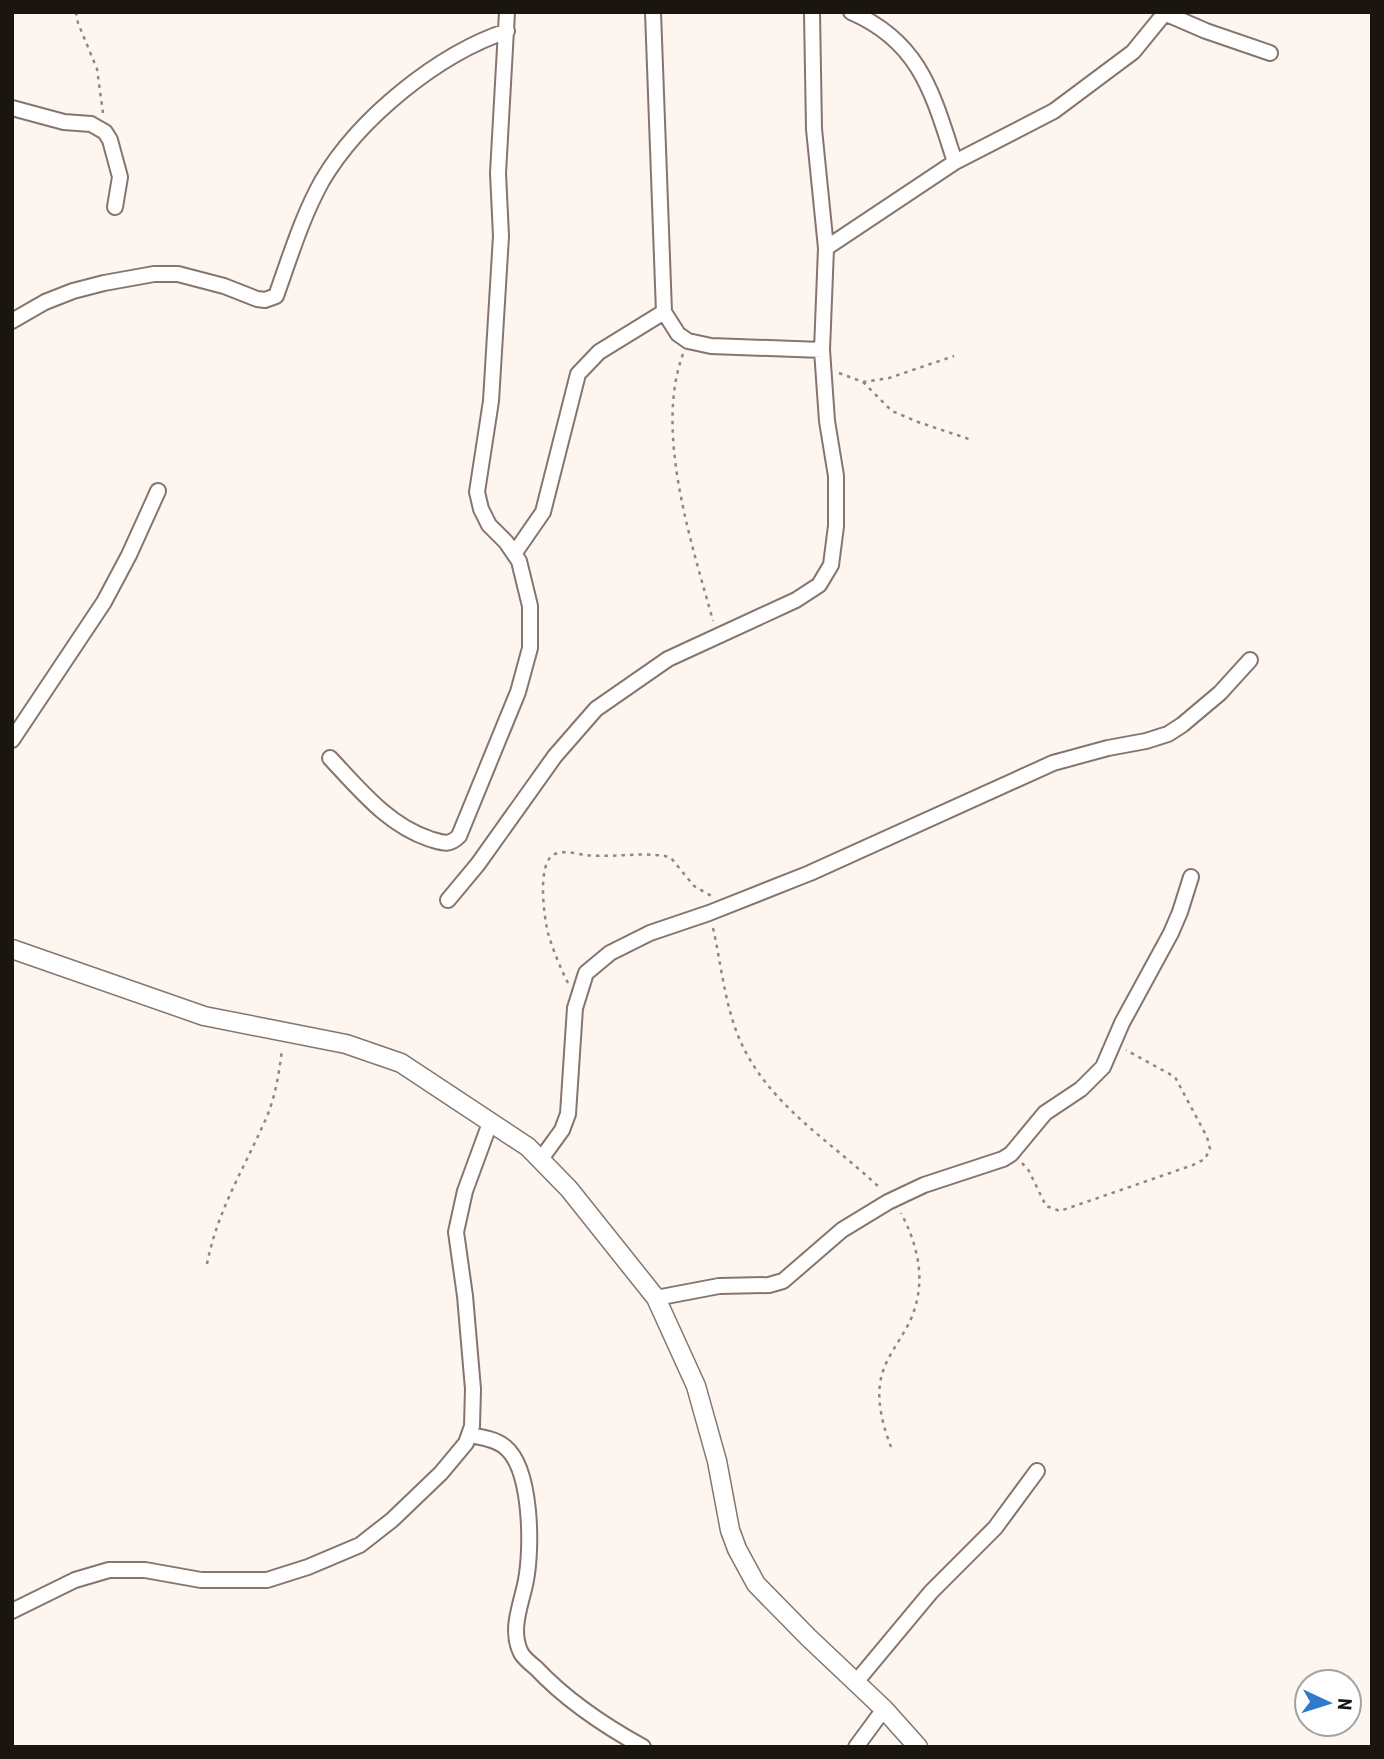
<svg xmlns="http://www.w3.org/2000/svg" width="1384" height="1759" font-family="'Roboto Condensed',sans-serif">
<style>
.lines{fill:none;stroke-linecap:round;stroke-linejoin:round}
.minor-casing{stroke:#86756b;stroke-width:18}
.tertiary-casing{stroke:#86756b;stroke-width:21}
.path{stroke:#8e8782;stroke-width:2.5;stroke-dasharray:3.5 5;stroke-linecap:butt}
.minor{stroke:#fff;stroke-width:14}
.tertiary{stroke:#fff;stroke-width:18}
</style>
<rect width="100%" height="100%" fill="#fcf5f0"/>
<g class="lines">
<g class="minor-casing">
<path id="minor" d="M653,12L664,312L678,334L688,341L711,346L822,350
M851,12C921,42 933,95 955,162
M1162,12L1206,31L1270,53
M12,108L64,122L91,124L105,132L110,140L120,177L115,207
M826,248L955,162L1054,111L1133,52L1164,14
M12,321L45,302L73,291L104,283L154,274H178L224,286L257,299L265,300L276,296C290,257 302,217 322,181C359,118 438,54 507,31
M514,554L543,512L578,374L599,352L664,312
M12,740L104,602L129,555L158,491
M330,758C360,790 388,825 430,839C443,843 449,846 459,836L518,692L530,648V606L519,561L506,542L489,525L481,509L477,492L491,401L501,236L498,173L507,12
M448,900L478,864L555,756L596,709L668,659L796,600L819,585L831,565L836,526V476L827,421L822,350L826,248L814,129L812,12
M541,1159L562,1130L568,1114L575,1008L586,973L610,953L650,933L709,913L810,873L1053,763L1108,748L1146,741L1168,734L1182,725L1220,693L1250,660
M656,1298L719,1286L769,1285L783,1281L842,1230L888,1202L924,1185L1003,1159L1011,1154L1045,1113L1081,1089L1103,1067L1122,1023L1171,933L1180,912L1191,877
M470,1435C481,1437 496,1439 505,1447C532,1469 532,1548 526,1580C522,1603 509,1629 521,1653C524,1658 531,1664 536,1668C567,1701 603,1725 643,1747
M12,1611L75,1580L109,1570H145L201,1580H267L308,1567L360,1545L392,1520L441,1473L466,1443L472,1426L473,1389L465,1296L456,1232L465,1191L490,1123
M856,1682L931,1592L995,1528L1037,1471
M856,1747L884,1709"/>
</g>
<g class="tertiary-casing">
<path id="tertiary" d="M12,949L204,1016L346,1044L401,1063L528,1147L569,1189L656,1298L696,1386L717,1461L730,1530L737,1549L756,1584L808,1637L884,1709L918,1747"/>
</g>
<path class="path" d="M76,12L78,23L97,69L103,113
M683,354C654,432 692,544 713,621
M839,373L863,382L889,378L954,356
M863,382L892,411L918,422L969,439
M713,928C721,963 724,999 737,1033C764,1103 830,1140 881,1189
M568,983C560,967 553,950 548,933C544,917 537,865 553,855C561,850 575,853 584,855C611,858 638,852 665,856L671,858L694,886L713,897
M1022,1163L1029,1171L1046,1206L1060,1211L1193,1165L1205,1159L1210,1149L1207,1137L1175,1077L1126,1050
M207,1264C217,1212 243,1170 264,1123C275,1100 279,1074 282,1049
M891,1447C884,1429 877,1404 880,1384C883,1360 900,1342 910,1321C927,1284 919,1247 901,1213"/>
<use href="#minor" class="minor"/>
<use href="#tertiary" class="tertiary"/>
</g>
<rect width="1384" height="1759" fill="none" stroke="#1b1510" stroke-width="28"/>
<g transform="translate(1328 1703) rotate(94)"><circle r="33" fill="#ffffff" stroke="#a4a19f" stroke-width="2"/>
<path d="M0-5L12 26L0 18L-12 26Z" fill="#2d7bca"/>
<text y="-10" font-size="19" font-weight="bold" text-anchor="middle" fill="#1b1510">N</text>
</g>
</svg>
